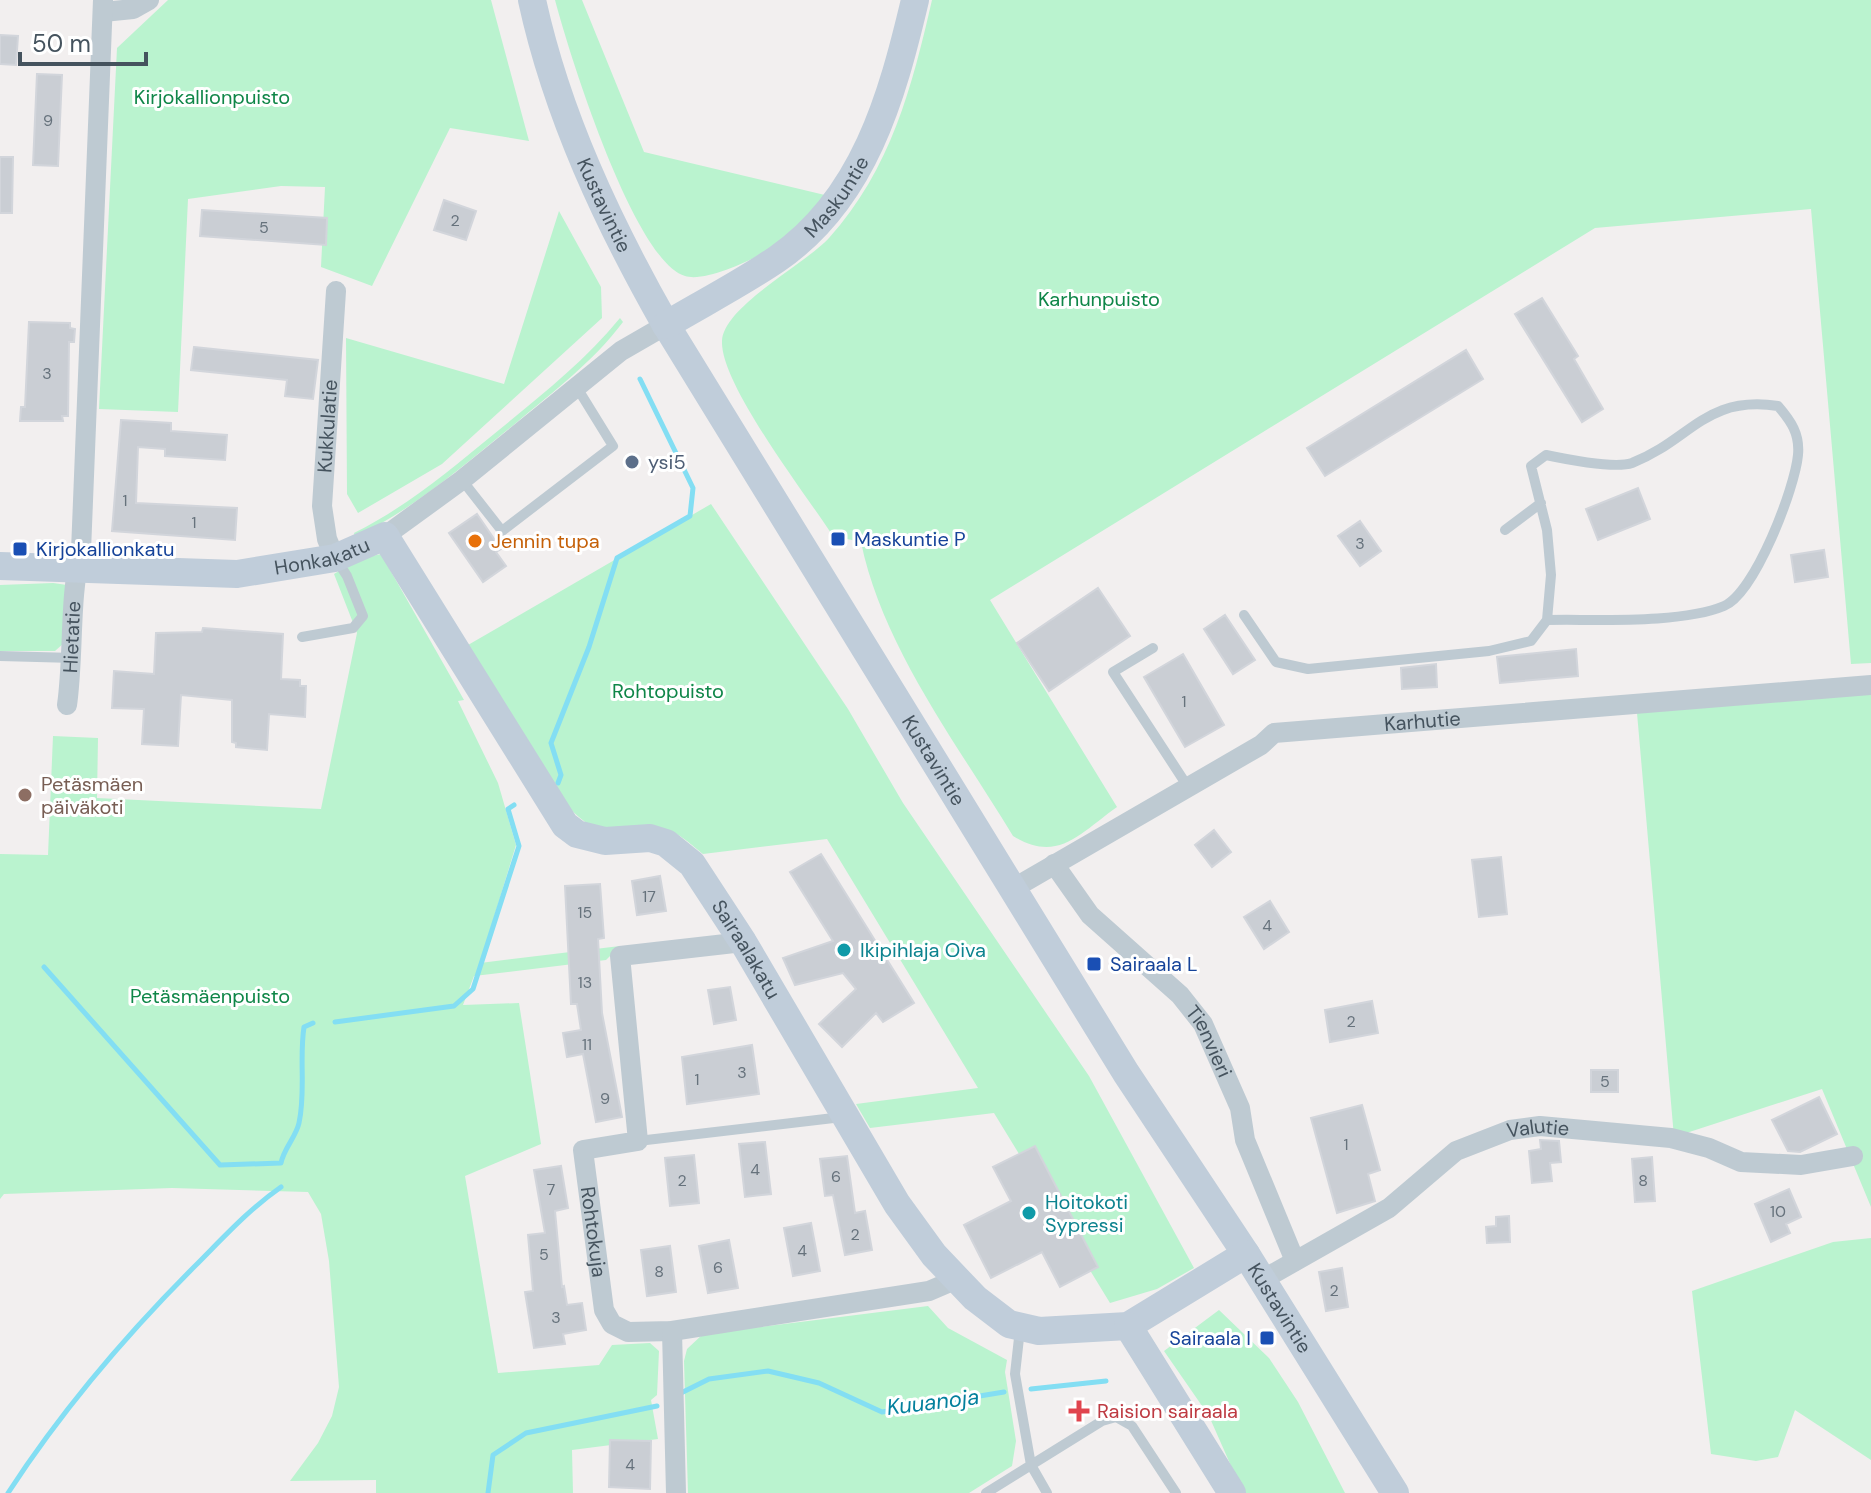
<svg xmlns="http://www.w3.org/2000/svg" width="1871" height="1493" font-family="'DM Sans',sans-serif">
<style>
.green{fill:#baf3cf}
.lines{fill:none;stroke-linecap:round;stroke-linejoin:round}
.stream{stroke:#83def3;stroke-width:5}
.building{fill:#caced4;stroke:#d2d5db;stroke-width:2}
.lane{stroke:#becad2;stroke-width:10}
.street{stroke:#becad2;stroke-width:20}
.secondary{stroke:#c0cdda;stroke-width:28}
.service-dot{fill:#5c6f8a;stroke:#fff;stroke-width:3}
.transit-dot{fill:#1a4fb4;stroke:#fff;stroke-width:3}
.food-dot{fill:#e8710a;stroke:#fff;stroke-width:3}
.education-dot{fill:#8d6e63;stroke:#fff;stroke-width:3}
.culture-dot{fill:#0f9aa8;stroke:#fff;stroke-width:3}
.health-dot{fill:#e0444e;stroke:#fff;stroke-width:3}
.labels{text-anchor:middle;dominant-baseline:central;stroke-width:6;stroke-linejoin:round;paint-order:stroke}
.number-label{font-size:16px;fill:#66727c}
.park-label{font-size:20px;fill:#0f8648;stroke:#fff}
.street-label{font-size:20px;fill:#45535e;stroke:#fff}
.service-label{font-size:20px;fill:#4e5e75;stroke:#fff;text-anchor:start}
.transit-label{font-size:20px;fill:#164399;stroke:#fff;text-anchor:start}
.food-label{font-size:20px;fill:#c56008;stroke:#fff;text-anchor:start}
.education-label{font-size:20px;fill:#785e54;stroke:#fff;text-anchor:start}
.culture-label{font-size:20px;fill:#0d838f;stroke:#fff;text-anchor:start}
.health-label{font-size:20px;fill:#be3a42;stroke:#fff;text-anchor:start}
.water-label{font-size:22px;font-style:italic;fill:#03809d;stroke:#fff}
</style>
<rect width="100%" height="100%" fill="#f2efef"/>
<path class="green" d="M168,0H491L529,141L450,128L372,286L321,267L325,187L281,186L188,199L178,412L99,409L117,48Z
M555,0H582L644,152L829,196C814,211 798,230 781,242C762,256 707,283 685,276C634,261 569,53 555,0Z
M932,0H1871V663L1851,664L1811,209L1595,228L990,600L1117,807C1080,833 1058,864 1013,836C958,745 882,646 861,542L833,536C807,496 720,384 722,341C723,307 805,264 829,238C891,169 912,87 932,0Z
M559,211L601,287L602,318L442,464L358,513L347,494L346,338L504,384Z
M620,318L623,322C593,362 554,391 516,423C464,465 416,508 355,537L354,533C406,507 449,471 494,434C539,397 583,363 620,318Z
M711,504L848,709L903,803L1089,1076L1194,1268L1157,1289L1110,1303L994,1113L870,1128L856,1104L978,1088L827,839L703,854C693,846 678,832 666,830C620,824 599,846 564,801L468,645Z
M381,554L464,700L458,701L498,783L516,845L480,963L620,946L606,960L474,976L463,1005L519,1003L541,1144L465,1176L498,1373L599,1365L612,1345L650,1343L659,1351L657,1395L651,1400L658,1439L572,1450L573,1493H376V1480L290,1481L318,1443L332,1416L339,1387L329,1261L321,1214L308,1192L172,1188L4,1194L0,1199V854L48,855L53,736L98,738L97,798L321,809L357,633L334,574L359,559Z
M53,583L67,585L64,643L55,651H0V585Z
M1871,694V1207L1822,1089L1674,1137L1637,713Z
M1871,1238V1460L1795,1410L1778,1457L1756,1461L1711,1454L1692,1291L1833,1242Z
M928,1306L948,1328L1007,1360L1005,1372L1016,1441L1012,1466L969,1493H688L684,1361L687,1349L703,1334Z
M1219,1310L1269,1358L1298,1402L1345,1493H1243L1209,1416L1164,1351Z"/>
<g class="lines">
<path class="stream" d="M558,783L561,775L551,743L589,647L617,558L690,516L693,488L640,379
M44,967L220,1165L281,1163C284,1148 296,1137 299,1123C306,1091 299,1059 304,1027L313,1023
M335,1022L454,1006L473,989L519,846L508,809L514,805
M1031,1389L1106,1381
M681,1393L709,1379L768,1371L819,1383L882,1412L1004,1392
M8,1493C62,1410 125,1336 195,1266C223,1238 248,1210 281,1187
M488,1493L493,1455L526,1433L657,1406"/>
</g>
<path class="building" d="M0,35L18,36L16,65L0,64Z
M37,74L62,75L58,166L33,165Z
M0,157H13L12,213H0Z
M444,200L476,211L466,240L434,230Z
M202,210L327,218L326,245L200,236Z
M1542,298L1578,356L1574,359L1603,409L1582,422L1515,314Z
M29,322L70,323V328L75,329L74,342H69L68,416H62L63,421H20L21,407H25Z
M194,347L318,360L313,399L285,396L287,380L191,370Z
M1466,350L1483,379L1325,476L1307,448Z
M121,420L171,423V431L227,435L225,460L165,456V449L138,447L136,503L237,508L235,540L112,531Z
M1638,488L1650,519L1598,540L1586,509Z
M477,514L501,549L496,552L506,566L483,582L449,533Z
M1360,521L1381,551L1360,566L1338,536Z
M1824,550L1828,577L1795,582L1791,555Z
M1098,588L1130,636L1049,691L1017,643Z
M1225,615L1255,660L1233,674L1204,629Z
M203,628L283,634L281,679L300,680V686H306L305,717L269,714L267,750L236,747V743L232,742V700L181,695L178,746L142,744L144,709L112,708L114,671L154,674L156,633L202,632Z
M1576,649L1578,676L1500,683L1497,657Z
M1183,654L1224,725L1185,747L1144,677Z
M1436,664L1437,687L1402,689L1401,668Z
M1214,830L1231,852L1212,867L1195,845Z
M821,854L914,1003L883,1022L876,1013L842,1047L819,1024L856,989L843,973L795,985L783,958L833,941L790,872Z
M1501,857L1507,914L1479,917L1472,860Z
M660,876L666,911L637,915L632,881Z
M600,884L604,938L598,939L602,1013L622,1117L596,1122L583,1054L567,1057L563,1033L581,1030L577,1004H571L565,886Z
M1270,901L1289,932L1264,949L1244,917Z
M730,987L736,1020L714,1024L708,990Z
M1372,1001L1378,1033L1330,1042L1325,1010Z
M752,1045L759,1094L687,1104L682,1057Z
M1591,1070H1618V1092H1591Z
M1819,1097L1837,1134L1800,1152L1788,1151L1772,1120Z
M1362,1105L1380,1170L1368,1174L1375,1201L1337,1213L1311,1118Z
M1540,1140L1559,1141L1561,1162L1550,1163L1552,1181L1532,1183L1529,1151L1541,1149Z
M765,1142L771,1194L745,1197L739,1144Z
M1035,1146L1098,1267L1060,1287L1042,1252L991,1278L964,1225L1011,1201L993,1167Z
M694,1155L699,1203L670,1206L665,1158Z
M847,1156L855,1213L865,1211L872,1250L845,1255L833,1195L825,1196L820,1159Z
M1652,1157L1655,1201L1635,1202L1632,1159Z
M561,1166L568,1208L555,1211L562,1287L564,1286L567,1305L582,1303L586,1330L563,1334L565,1344L534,1348L525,1292L533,1291L528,1235L545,1233L534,1170Z
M1789,1189L1801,1217L1786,1224L1790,1233L1771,1242L1755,1204Z
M1509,1216L1510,1242L1487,1243L1486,1227L1496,1226V1217Z
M811,1223L820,1271L793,1276L784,1228Z
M729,1240L738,1288L708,1293L699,1246Z
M670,1246L676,1292L647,1296L641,1250Z
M1342,1268L1348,1307L1326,1311L1319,1272Z
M610,1440L651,1441L650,1489L609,1487Z"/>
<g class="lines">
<path class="lane" d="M462,480L502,531L613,446L576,386
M1505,530L1541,503
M1244,615L1276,662L1308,669L1489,651L1531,641L1547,620L1551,575L1547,530L1531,466L1546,455C1565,459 1615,469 1632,463C1691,440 1705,395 1778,406C1791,421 1800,434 1798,455C1795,488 1755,593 1724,606C1681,624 1595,619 1547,620
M302,637L353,628L363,616L347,576L336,559
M1153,648L1113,672L1188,787
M0,656L74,658
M638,1141L842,1117
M1020,1329L1015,1374L1031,1465L1047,1493
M986,1493L1102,1421L1116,1417L1132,1426L1176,1493"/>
<g class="street">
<path d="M103,12L133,9L149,0"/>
<path d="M385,536L462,480L621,351L666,325"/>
<path id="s1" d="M335,558L327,539L322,506L336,291"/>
<path id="s2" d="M67,705C74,656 69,597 81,551L103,0"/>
<path id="s3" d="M1054,864L1090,915L1180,995L1203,1024L1240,1108L1245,1140L1295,1261"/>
<path id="s4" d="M1014,888L1261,745L1274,733L1871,685"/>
<path id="s5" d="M743,942L620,956L638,1141L583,1150L604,1310L612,1324L628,1332L672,1331L929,1291L957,1279"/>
<path id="s6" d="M1262,1280L1389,1208L1456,1151L1510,1130L1540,1126L1671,1138L1709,1148L1741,1162L1801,1165L1853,1156"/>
<path d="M672,1331L676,1493"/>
</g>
<g class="secondary">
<path id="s7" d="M532,0C557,115 608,223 666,325L1126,1073L1246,1254L1395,1493"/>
<path id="s8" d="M666,325C703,303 742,283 777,259C864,199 892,97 915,0"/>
<path id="s9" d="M0,566L237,574L335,558L385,536L565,825L577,834L605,841L650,838L666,843L692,864L743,942L897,1204L934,1255L975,1298L1009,1324L1039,1331L1128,1326L1246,1254"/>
<path d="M1128,1326L1232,1493"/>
</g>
</g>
<circle class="service-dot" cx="632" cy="462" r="8"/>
<g class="transit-dot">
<rect x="830" y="531" width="16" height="16" rx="4"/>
<rect x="12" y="541" width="16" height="16" rx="4"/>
<rect x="1086" y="956" width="16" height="16" rx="4"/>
<rect x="1259" y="1330" width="16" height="16" rx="4"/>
</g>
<circle class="food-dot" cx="475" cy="541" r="8"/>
<circle class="education-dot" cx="25" cy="795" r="8"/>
<g class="culture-dot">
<circle cx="844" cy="950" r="8"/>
<circle cx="1029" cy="1213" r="8"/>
</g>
<path class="health-dot" d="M1075 1399h8v8h8v8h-8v8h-8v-8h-8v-8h8z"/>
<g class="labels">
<g class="number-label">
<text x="48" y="120">9</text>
<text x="455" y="220">2</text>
<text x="264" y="227">5</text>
<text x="47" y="373">3</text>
<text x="125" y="500">1</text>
<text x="194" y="522">1</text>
<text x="1360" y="543">3</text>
<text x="1184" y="701">1</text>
<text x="649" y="896">17</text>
<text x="585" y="912">15</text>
<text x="1267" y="925">4</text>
<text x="585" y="982">13</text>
<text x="1351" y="1021">2</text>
<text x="587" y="1044">11</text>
<text x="742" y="1072">3</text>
<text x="697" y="1079">1</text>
<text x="1605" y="1081">5</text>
<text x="605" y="1098">9</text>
<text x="1346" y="1144">1</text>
<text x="755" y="1169">4</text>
<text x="836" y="1176">6</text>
<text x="682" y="1180">2</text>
<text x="1643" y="1180">8</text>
<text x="551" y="1189">7</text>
<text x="1778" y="1211">10</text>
<text x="855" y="1234">2</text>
<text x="802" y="1250">4</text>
<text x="544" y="1254">5</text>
<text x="718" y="1267">6</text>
<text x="659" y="1271">8</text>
<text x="1334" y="1290">2</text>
<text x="556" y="1317">3</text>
<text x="630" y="1464">4</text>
</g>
<g class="park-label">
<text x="212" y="97">Kirjokallionpuisto</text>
<text x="1099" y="299">Karhunpuisto</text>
<text x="668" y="691">Rohtopuisto</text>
<text x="210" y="996">Petäsmäenpuisto</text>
</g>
<g class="street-label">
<text stroke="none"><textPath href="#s8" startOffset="216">Maskuntie</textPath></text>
<text stroke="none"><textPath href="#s7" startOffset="218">Kustavintie</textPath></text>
<text stroke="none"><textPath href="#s1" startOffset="134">Kukkulatie</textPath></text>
<text stroke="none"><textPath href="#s9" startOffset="324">Honkakatu</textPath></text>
<text stroke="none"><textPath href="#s2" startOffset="68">Hietatie</textPath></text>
<text stroke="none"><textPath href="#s4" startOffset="452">Karhutie</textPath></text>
<text stroke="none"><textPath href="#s7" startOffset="864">Kustavintie</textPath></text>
<text stroke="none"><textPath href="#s9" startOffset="972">Sairaalakatu</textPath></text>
<text stroke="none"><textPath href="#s3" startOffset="238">Tienvieri</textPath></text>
<text stroke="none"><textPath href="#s6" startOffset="320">Valutie</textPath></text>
<text stroke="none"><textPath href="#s5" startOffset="448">Rohtokuja</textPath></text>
<text stroke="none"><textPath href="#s7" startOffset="1512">Kustavintie</textPath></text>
</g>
<g class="service-label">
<text x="648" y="462">ysi5</text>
</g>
<g class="transit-label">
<text x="854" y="539">Maskuntie P</text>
<text x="36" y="549">Kirjokallionkatu</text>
<text x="1110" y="964">Sairaala L</text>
<text x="1251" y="1338" text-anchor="end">Sairaala I</text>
</g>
<g class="food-label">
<text x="491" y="541">Jennin tupa</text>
</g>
<g class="education-label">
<text x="41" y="784">Petäsmäen<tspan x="41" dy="23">päiväkoti</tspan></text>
</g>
<g class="culture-label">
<text x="860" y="950">Ikipihlaja Oiva</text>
<text x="1045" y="1202">Hoitokoti<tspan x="1045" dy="23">Sypressi</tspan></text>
</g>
<g class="health-label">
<text x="1097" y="1411">Raision sairaala</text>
</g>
<g class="water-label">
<text transform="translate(933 1402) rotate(-7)">Kuuanoja</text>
</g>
</g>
<path d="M20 52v12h126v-12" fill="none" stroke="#45535e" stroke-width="4"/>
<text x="32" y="52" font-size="24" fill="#45535e" stroke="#ffffff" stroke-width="6" paint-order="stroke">50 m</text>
</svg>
